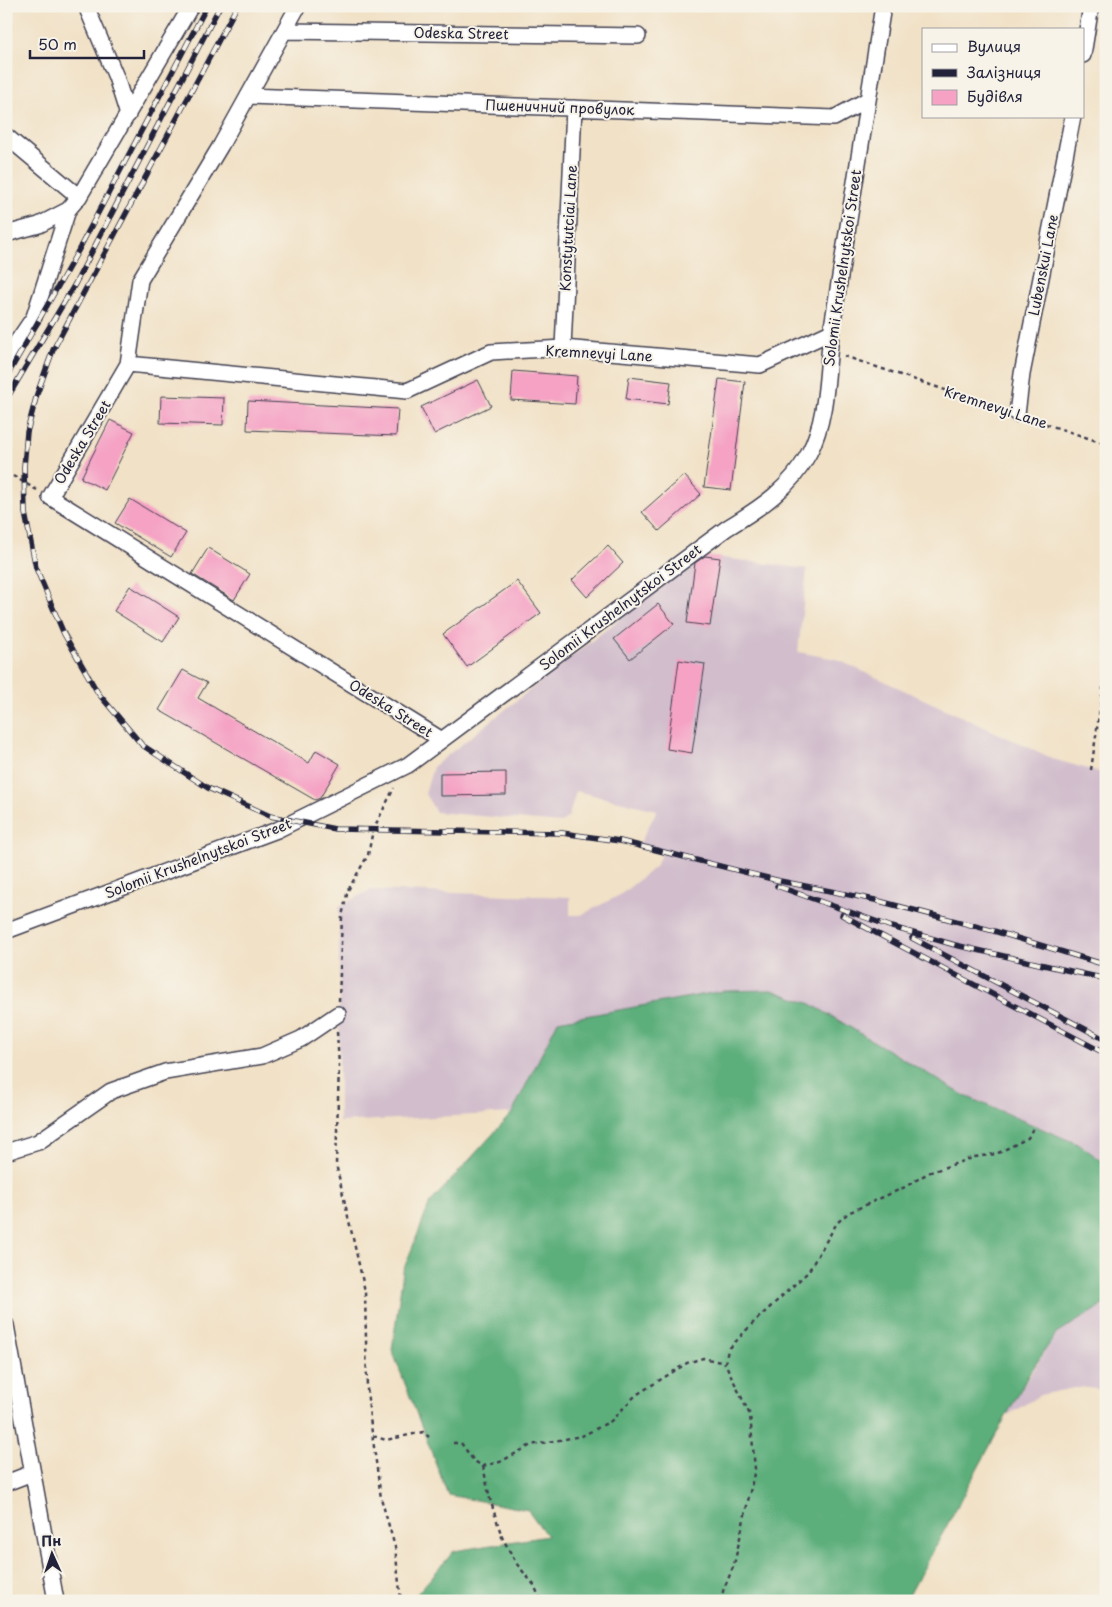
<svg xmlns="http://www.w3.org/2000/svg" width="1112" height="1607" font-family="'Playpen Sans',sans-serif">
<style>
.industrial{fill:#d1bdcc}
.forest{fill:#5cae7a;stroke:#3f685a}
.building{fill:#f5a2c4}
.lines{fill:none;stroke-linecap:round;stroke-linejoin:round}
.minor-casing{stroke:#413f50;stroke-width:18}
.path{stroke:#413f50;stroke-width:2.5;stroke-dasharray:4 4;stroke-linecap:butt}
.minor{stroke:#fff;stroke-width:15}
.rail-casing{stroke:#22223b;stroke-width:5.5}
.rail{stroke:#f7f3e8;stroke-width:4;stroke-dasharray:11;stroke-linecap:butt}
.labels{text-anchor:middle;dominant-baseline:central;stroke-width:4;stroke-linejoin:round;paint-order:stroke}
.street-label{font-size:14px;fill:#22223b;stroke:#f7f3e8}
</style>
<rect width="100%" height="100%" fill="#f7f3e8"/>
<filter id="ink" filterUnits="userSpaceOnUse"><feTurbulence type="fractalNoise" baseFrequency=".02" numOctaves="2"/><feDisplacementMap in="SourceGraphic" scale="10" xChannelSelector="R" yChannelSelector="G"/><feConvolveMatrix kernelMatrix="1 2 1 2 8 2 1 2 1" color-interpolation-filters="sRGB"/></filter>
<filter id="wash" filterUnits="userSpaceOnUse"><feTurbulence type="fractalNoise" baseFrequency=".0096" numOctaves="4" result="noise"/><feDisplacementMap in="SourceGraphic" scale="20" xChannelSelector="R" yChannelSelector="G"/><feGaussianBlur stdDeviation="1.12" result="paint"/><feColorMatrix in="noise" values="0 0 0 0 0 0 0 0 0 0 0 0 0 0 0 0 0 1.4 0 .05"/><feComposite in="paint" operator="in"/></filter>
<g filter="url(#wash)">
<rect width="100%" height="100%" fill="#f1e1c6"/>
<path class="industrial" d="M700,555L807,569L798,652L836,659L1056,760L1106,774V1164L1080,1145L965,1096L558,1021L512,1113L339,1122V907L370,890L570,897V915H581L620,895L655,867L663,851L638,847L657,810L576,791L569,816L561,823L436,812L425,794L433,767Z
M1106,1303V1390L1079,1387L1040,1395L1003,1418L1056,1334Z"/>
<path class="forest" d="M772,990L811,1004L965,1096L1080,1145L1106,1164V1303L1056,1334L1029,1374L906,1601H411L454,1551L547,1536L528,1510L448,1495L392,1350L403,1271L430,1203L512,1113L558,1021L723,991Z"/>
<g id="blocks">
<path class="building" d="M513,371L577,376L575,404L511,400Z
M629,377L671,382L668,404L626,399Z
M719,379L745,382L731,490L704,487Z
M478,380L491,406L434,434L421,407Z
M161,396L224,398L223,425L160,423Z
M248,401L398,409L396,436L247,430Z
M110,420L134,432L105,490L81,478Z
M684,475L701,494L659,531L642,512Z
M130,499L186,533L171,557L115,523Z
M608,546L623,563L587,597L572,580Z
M208,548L250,574L234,600L192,574Z
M705,556L720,558L710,626L687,623L695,563Z
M517,581L541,613L467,667L443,634Z
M130,586L179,617L163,642L114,611Z
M658,604L674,624L630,659L614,639Z
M679,660L705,664L692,753L667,749Z
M183,670L207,683L198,698L309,763L316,750L340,764L320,798L315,800L159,710Z
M506,772V795L440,796V773Z"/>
</g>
</g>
<g filter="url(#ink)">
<use href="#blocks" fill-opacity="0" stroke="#413f50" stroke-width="1"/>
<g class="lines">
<g class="minor-casing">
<path id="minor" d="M86,6L116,77L128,115
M298,6L221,145L140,280L128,364L50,497L442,740
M285,31L638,36
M1083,55L1091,6
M248,96L834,118L867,100
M6,136L79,197
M6,234L39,225L68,210
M563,348L574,108
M6,358L34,317L68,210L79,197L191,6
M128,364L407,391L491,352L563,348L760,365L831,332
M1017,414L1022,374L1073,116
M6,931L277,830L408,765L727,528C760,508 791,488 809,453C829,415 826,368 832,327C848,220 865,113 883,6
M6,1152L38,1142L111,1091L165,1072L262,1056L301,1039L338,1014
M6,1325L56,1601
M6,1483L32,1473"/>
</g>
<path class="path" d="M844,356L1002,409
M1031,419L1106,444
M6,472L37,490
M1091,770L1106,667
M339,1001L342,916L348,890L368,855L373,830L394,788
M337,1032L339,1066L336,1164L365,1291L367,1389L370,1418L381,1498L395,1547L401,1601
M373,1436L386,1440L423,1432L429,1437
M453,1443H461L474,1461L483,1466L500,1462L531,1445L582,1436L611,1421L636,1395L687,1363L703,1358L725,1363
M483,1466L490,1499L502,1537L516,1563L534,1585L541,1601
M722,1601L723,1591L734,1565L755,1469L750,1415L725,1363L728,1350L752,1324L808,1272L837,1223L848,1213L905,1187L928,1173L975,1157L996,1154L1028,1138L1034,1126"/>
<use href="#minor" class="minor"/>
<g class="rail-casing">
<path id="rail" d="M237,6L53,350L37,394L27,432L24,467L25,513L36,568L64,634L98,693L142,745L208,788L270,816L335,829L562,833L620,841L780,881L875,900L994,931L1106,965
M6,378L78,251L207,6
M6,400L75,284L220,6
M777,886L892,927L955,945L1106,979
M842,915L1106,1054
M912,938L1106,1040"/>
</g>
<use href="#rail" class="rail"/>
</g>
</g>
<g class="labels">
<g class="street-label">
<text transform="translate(461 33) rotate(1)">Odeska Street</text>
<text transform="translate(560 107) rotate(2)">Пшеничний провулок</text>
<text transform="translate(568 228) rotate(-87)">Konstytutciai Lane</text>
<text transform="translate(1043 265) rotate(-79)">Lubenskui Lane</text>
<text transform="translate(842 268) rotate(-82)">Solomii Krushelnytskoi Street</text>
<text transform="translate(599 353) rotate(3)">Kremnevyi Lane</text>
<text transform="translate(996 407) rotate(18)">Kremnevyi Lane</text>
<text transform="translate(82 442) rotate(-59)">Odeska Street</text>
<text transform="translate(620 607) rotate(-37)">Solomii Krushelnytskoi Street</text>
<text transform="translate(391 708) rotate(32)">Odeska Street</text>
<text transform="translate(198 858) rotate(-21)">Solomii Krushelnytskoi Street</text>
</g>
</g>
<rect width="1112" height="1607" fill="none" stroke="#f7f3e8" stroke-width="25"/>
<rect x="922" y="28" width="162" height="90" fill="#f7f3e8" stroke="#a29fa3"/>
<rect x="932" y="44" width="25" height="8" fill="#ffffff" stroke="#a29fa3"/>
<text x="967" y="52" font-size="15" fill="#22223b">Вулиця</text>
<rect x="932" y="69" width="25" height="8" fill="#22223b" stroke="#a29fa3"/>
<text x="967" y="78" font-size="15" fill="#22223b">Залізниця</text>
<rect x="932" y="90" width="25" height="15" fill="#f5a2c4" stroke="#a29fa3"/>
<text x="967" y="102" font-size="15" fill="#22223b">Будівля</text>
<g transform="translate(52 1554) rotate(357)" stroke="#f7f3e8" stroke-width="4" paint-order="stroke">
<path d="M0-4L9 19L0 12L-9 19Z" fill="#22223b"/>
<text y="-8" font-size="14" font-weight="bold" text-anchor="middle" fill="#22223b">Пн</text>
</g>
<path d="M30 50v8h114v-8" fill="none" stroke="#22223b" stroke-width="2.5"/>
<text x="38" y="50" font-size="15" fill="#22223b" stroke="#f7f3e8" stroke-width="4" paint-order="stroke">50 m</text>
</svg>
